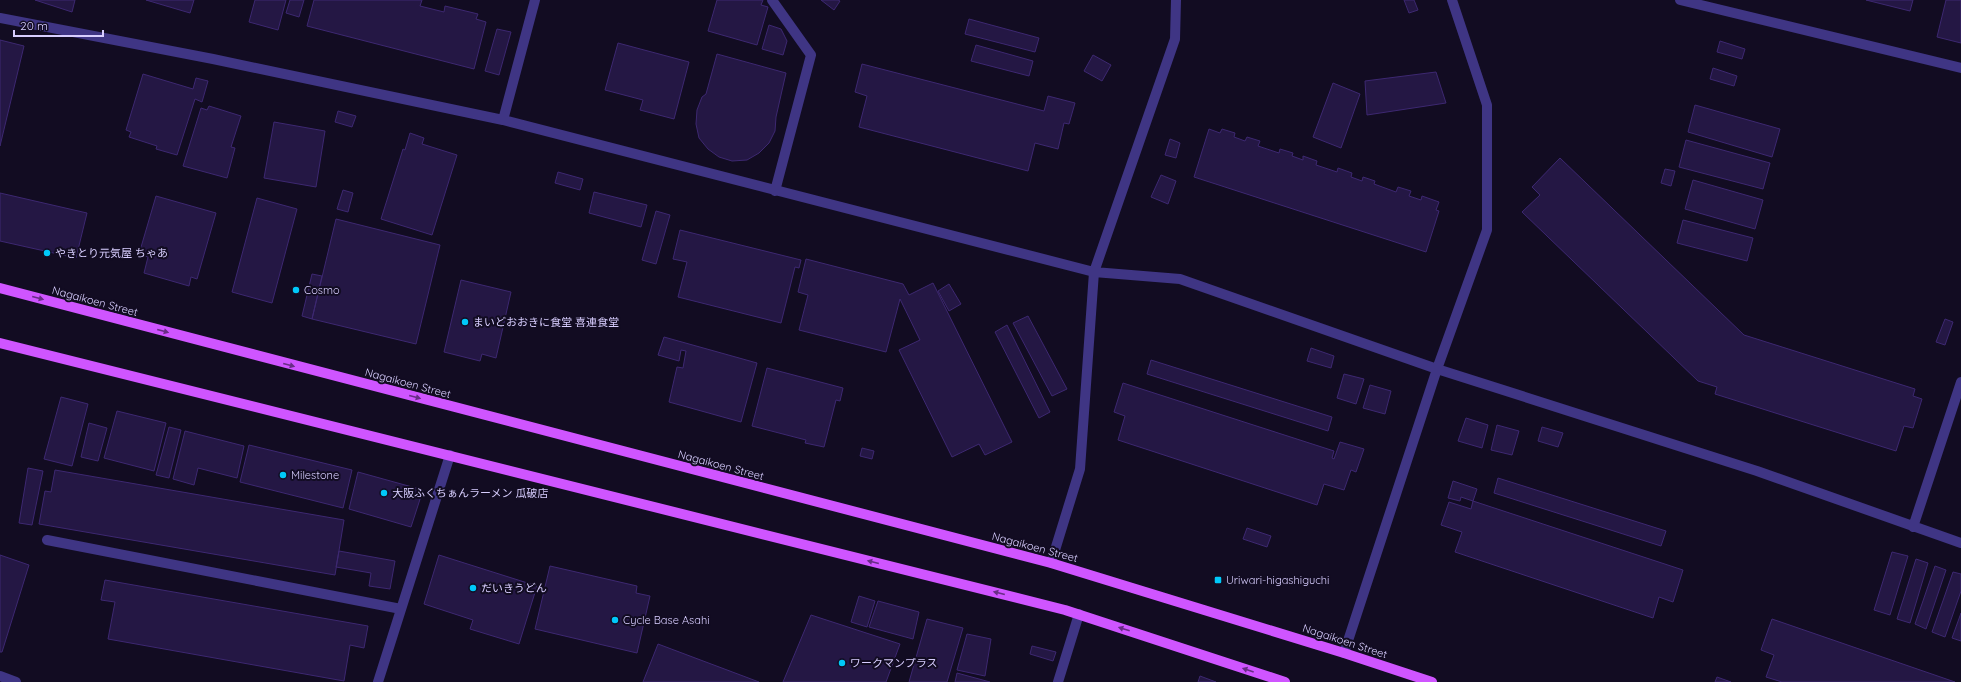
<svg xmlns="http://www.w3.org/2000/svg" width="1961" height="682" font-family="Quicksand,'Noto Sans JP',sans-serif">
<style>
.building{fill:#241744;stroke:#3d2871}
.lines{fill:none;stroke-linecap:round;stroke-linejoin:round}
.minor{stroke:#3f3584;stroke-width:10}
.major{stroke:#cf55ff;stroke-width:10}
.oneway{fill:#672d85}
.poi-dot{fill:#00c9f9;stroke:#120c22;stroke-width:1.5}
.labels{text-anchor:middle;dominant-baseline:central;stroke-width:4;stroke-linejoin:round;paint-order:stroke}
.poi-label{font-size:11px;fill:#d8ceff;stroke:#120c22;text-anchor:start}
.street-label{font-size:11px;fill:#d8ceff;stroke:#120c22}
</style>
<rect width="100%" height="100%" fill="#120c22"/>
<path class="building" d="M35,0H75L72,12Z
M146,0H194L190,13Z
M255,0H286L278,30L249,22Z
M290,0H304L299,17L286,13Z
M314,0H422L420,6L444,12L445,6L478,14L476,19L486,22L474,69L307,26Z
M717,0H763L761,5L768,7L757,45L708,31Z
M821,0H838L840,1L834,10Z
M1404,0H1414L1418,10L1409,13Z
M1866,0H1913L1910,11Z
M1946,0H1961V43L1937,37Z
M969,19L1039,38L1035,52L965,34Z
M769,25L781,29L787,41L783,55L762,49Z
M497,29L511,32L499,75L485,71Z
M0,40L24,46L0,146Z
M1720,41L1745,49L1742,59L1717,52Z
M618,43L689,62L674,119L640,110L643,100L605,90Z
M976,45L1033,61L1029,76L971,61Z
M717,54L786,73L776,117L775,131L769,143L759,153L747,160L732,161L719,157L708,149L699,138L696,124L697,110L702,97L706,94Z
M1093,55L1111,65L1102,81L1084,71Z
M862,64L1044,111L1048,96L1075,103L1069,124L1064,123L1058,149L1035,143L1028,171L859,127L867,96L855,92Z
M1713,68L1737,76L1734,86L1710,79Z
M1436,72L1446,103L1367,115L1365,81Z
M143,74L193,89L196,78L208,81L202,102L195,99L177,155L156,149L157,146L129,137L131,132L126,130Z
M1333,83L1360,94L1341,148L1313,137Z
M1695,105L1780,129L1772,157L1688,132Z
M209,106L241,116L231,147L235,148L227,178L183,166L201,108L207,110Z
M338,111L356,116L352,127L335,122Z
M274,122L325,131L316,187L264,178Z
M1209,129L1220,133L1222,129L1235,133L1234,137L1245,141L1247,137L1260,141L1258,146L1279,153L1280,149L1293,153L1292,156L1303,160V156L1317,161L1316,165L1337,172L1338,168L1352,173L1351,177L1362,181L1363,177L1375,181L1374,184L1396,192L1398,187L1411,191L1409,196L1421,200L1422,196L1439,202L1436,210L1439,211L1426,252L1194,177Z
M410,133L424,138L422,144L457,155L432,235L381,219L403,149L405,150Z
M1170,139L1180,143L1176,158L1165,155Z
M1686,140L1770,163L1763,189L1679,167Z
M1560,158L1744,335L1915,389L1913,396L1922,399L1913,428L1904,426L1896,451L1715,394L1717,387L1698,381L1522,212L1540,195L1532,187Z
M1665,169L1675,171L1671,186L1661,183Z
M558,172L583,179L580,190L555,183Z
M1161,175L1176,181L1168,204L1151,197Z
M1693,180L1763,200L1755,229L1685,209Z
M343,190L353,193L348,212L337,209Z
M594,192L647,205L641,227L589,213Z
M0,193L87,213L76,258L0,241Z
M156,196L216,213L197,279L191,277L189,286L144,273L148,257L139,254Z
M257,198L297,209L272,303L232,292Z
M656,211L670,215L656,264L642,260Z
M336,219L440,245L416,344L312,319Z
M1683,220L1753,238L1747,261L1677,243Z
M680,230L801,260L799,268L795,267L781,323L678,297L687,262L673,259Z
M806,259L903,284L909,295L933,283L1012,442L985,455L979,444L952,457L899,350L920,340L900,299L886,352L799,330L808,295L798,292Z
M312,274L322,276L312,319L302,316Z
M461,280L511,292L496,358L482,354L480,361L444,352Z
M949,284L961,304L949,311L938,291Z
M1028,316L1067,389L1052,396L1013,323Z
M1945,319L1953,322L1945,345L1936,342Z
M1007,325L1050,412L1039,418L995,332Z
M664,337L757,363L741,422L669,402L677,367L683,368L686,351L681,350L679,361L658,355Z
M1311,348L1334,356L1331,368L1307,361Z
M1151,360L1332,417L1328,431L1147,374Z
M767,368L843,388L840,401L836,400L824,447L805,443L806,440L752,426Z
M1344,374L1364,379L1356,404L1337,398Z
M1123,383L1334,451L1332,458L1334,459L1340,442L1364,449L1356,472L1351,470L1344,490L1324,484L1317,505L1118,440L1125,416L1114,412Z
M1370,385L1391,391L1385,414L1363,408Z
M61,397L88,404L72,466L44,459Z
M117,411L166,423L154,471L104,458Z
M1466,418L1488,425L1482,448L1458,441Z
M89,423L107,428L98,461L81,457Z
M1497,425L1519,431L1512,455L1491,450Z
M169,427L181,430L169,478L156,475Z
M1542,427L1563,433L1558,447L1538,441Z
M185,431L244,446L237,478L198,468L194,485L173,479Z
M249,445L352,470L343,508L240,482Z
M862,448L874,451L872,459L860,456Z
M28,468L43,471L32,525L19,523Z
M55,470L344,520L335,575L39,524L45,491L51,492Z
M358,472L423,490L411,527L349,509Z
M1498,478L1666,531L1661,546L1494,493Z
M1453,481L1477,489L1473,501L1461,497L1460,501L1448,498Z
M1473,501L1683,570L1673,602L1659,597L1653,618L1455,552L1462,532L1441,525L1449,502L1471,509Z
M1247,528L1271,536L1267,547L1243,539Z
M339,551L395,561L390,589L369,586L371,573L336,567Z
M1892,552L1908,556L1890,615L1874,610Z
M0,555L29,565L2,652H0Z
M439,555L537,586L519,644L470,629L473,620L424,604Z
M1916,559L1928,563L1910,623L1897,619Z
M550,566L637,586L636,593L650,596L637,653L535,629Z
M1935,566L1946,570L1926,629L1915,624Z
M1953,572L1961,574V591L1945,637L1932,632Z
M105,580L368,626L364,648L350,645L344,681L108,639L115,602L101,600Z
M859,596L875,601L867,627L851,622Z
M878,601L919,612L913,639L869,627Z
M1961,613V641L1952,638Z
M811,615L900,644L886,682H783Z
M927,619L963,628L947,682H909Z
M1772,619L1955,682H1782L1766,677L1774,655L1761,650Z
M967,634L991,639L985,676L957,670Z
M658,644L759,682H643Z
M1032,646L1056,652L1053,661L1030,654Z
M957,673L990,682H955Z
M1200,676L1216,682H1198Z
M1717,677L1731,682H1715Z"/>
<g class="lines">
<path class="minor" d="M772,0L811,55L775,191
M1680,0L1961,68
M0,18L213,59L503,120L1094,272L1180,279L1437,369L1757,471L1961,543
M503,120L535,0
M1913,527L1961,382
M47,540L401,609
M1051,563L1080,469L1094,272L1175,39L1176,0
M1344,653L1437,369L1487,230V105L1452,0
M0,676L16,682
M378,682L450,455
M1058,682L1079,614"/>
<path class="major" d="M0,288L1051,563L1344,653L1432,682
M0,343L1065,610L1285,682"/>
</g>
<defs><path id="oneway-solid" d="M-6-.8H1V-3.2L6.5 0L1 3.2V.8H-6Z"/></defs>
<g class="oneway">
<use href="#oneway-solid" transform="translate(38 298) rotate(15)"/>
<use href="#oneway-solid" transform="translate(163 331) rotate(15)"/>
<use href="#oneway-solid" transform="translate(289 365) rotate(15)"/>
<use href="#oneway-solid" transform="translate(415 397) rotate(15)"/>
<use href="#oneway-solid" transform="translate(873 562) rotate(-166)"/>
<use href="#oneway-solid" transform="translate(999 593) rotate(-166)"/>
<use href="#oneway-solid" transform="translate(1124 629) rotate(-162)"/>
<use href="#oneway-solid" transform="translate(1248 670) rotate(-161)"/>
</g>
<g class="poi-dot">
<circle cx="47" cy="253" r="4"/>
<circle cx="296" cy="290" r="4"/>
<circle cx="465" cy="322" r="4"/>
<circle cx="283" cy="475" r="4"/>
<circle cx="384" cy="493" r="4"/>
<rect x="1214" y="576" width="8" height="8" rx="2"/>
<circle cx="473" cy="588" r="4"/>
<circle cx="615" cy="620" r="4"/>
<circle cx="842" cy="663" r="4"/>
</g>
<g class="labels">
<g class="poi-label">
<text x="55" y="253">やきとり元気屋 ちゃあ</text>
<text x="304" y="290">Cosmo</text>
<text x="473" y="322">まいどおおきに食堂 喜連食堂</text>
<text x="291" y="475">Milestone</text>
<text x="392" y="493">大阪ふくちぁんラーメン 瓜破店</text>
<text x="1226" y="580">Uriwari-higashiguchi</text>
<text x="481" y="588">だいきうどん</text>
<text x="623" y="620">Cycle Base Asahi</text>
<text x="850" y="663">ワークマンプラス</text>
</g>
<g class="street-label">
<text transform="translate(95 301) rotate(15)">Nagaikoen Street</text>
<text transform="translate(408 383) rotate(15)">Nagaikoen Street</text>
<text transform="translate(721 465) rotate(15)">Nagaikoen Street</text>
<text transform="translate(1035 547) rotate(15)">Nagaikoen Street</text>
<text transform="translate(1345 641) rotate(18)">Nagaikoen Street</text>
</g>
</g>
<path d="M14 30v6h89v-6" fill="none" stroke="#d8ceff" stroke-width="2"/>
<text x="20" y="30" font-size="12" fill="#d8ceff" stroke="#120c22" stroke-width="3" paint-order="stroke">20 m</text>
</svg>
